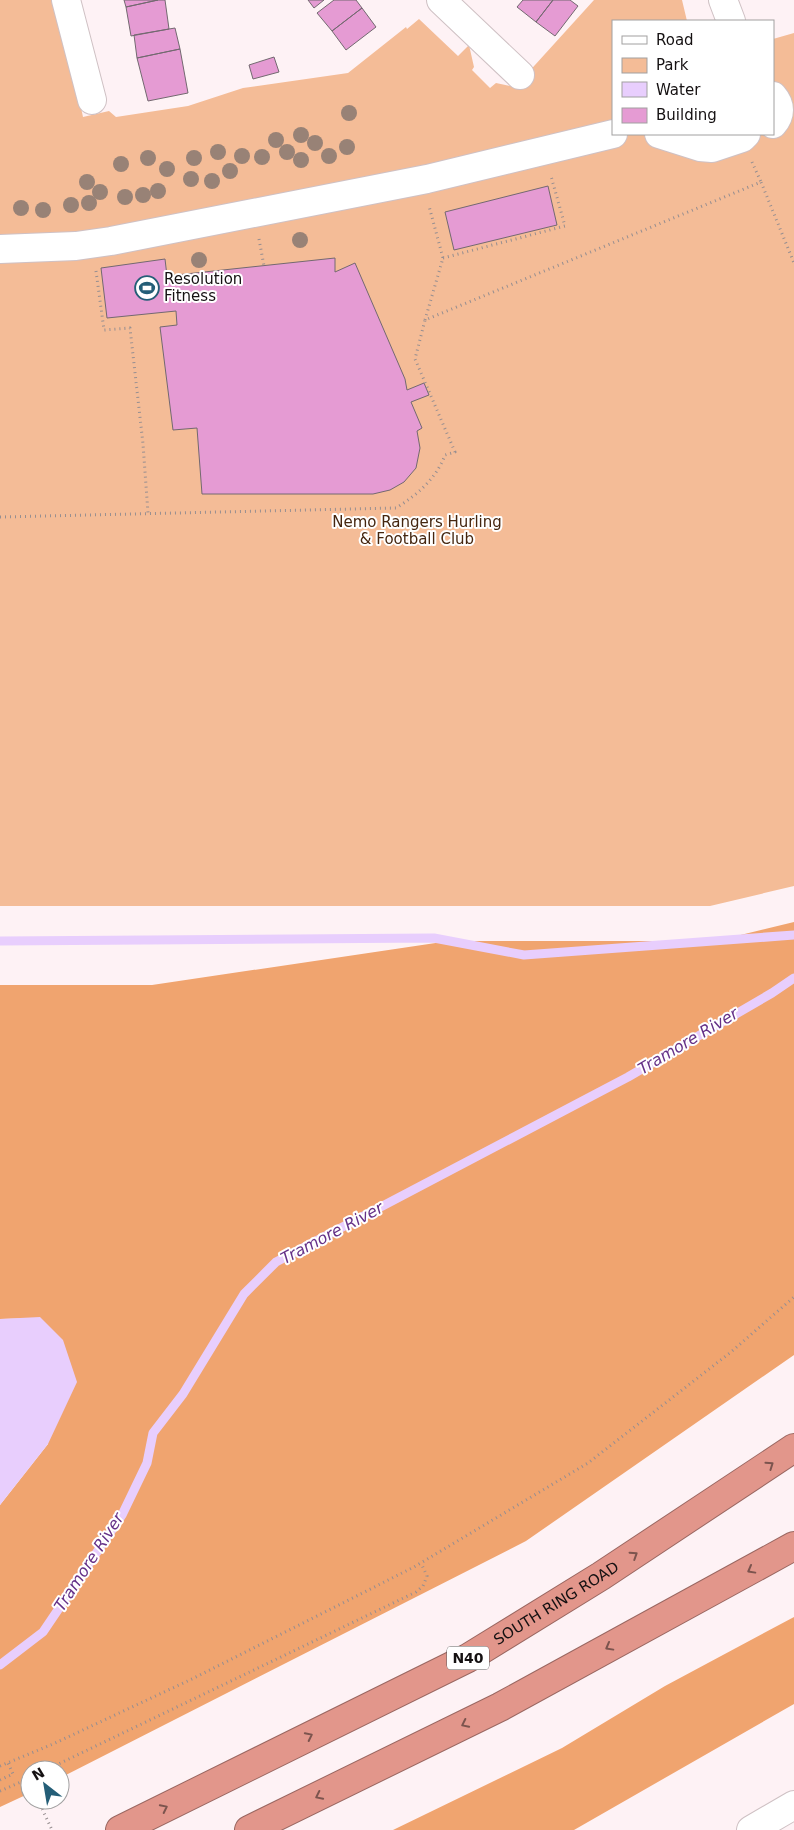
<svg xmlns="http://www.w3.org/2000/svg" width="794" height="1830" font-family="'DejaVu Sans',sans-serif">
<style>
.green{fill:#f4bc97}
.forest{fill:#f0a46f}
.water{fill:#e8cefd}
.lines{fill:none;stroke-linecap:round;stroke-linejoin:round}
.stream{stroke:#e8cefd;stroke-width:9}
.building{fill:#e59bd3;stroke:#736970}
.minor-casing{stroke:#cfc1c4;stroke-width:30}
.highway-casing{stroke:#9a6761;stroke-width:30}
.path{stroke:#968e90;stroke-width:3;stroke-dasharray:1 4;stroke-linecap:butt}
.minor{stroke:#fff;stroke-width:28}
.highway{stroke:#e2968b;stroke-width:28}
.tree{fill:#988276}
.oneway{stroke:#7c544e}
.labels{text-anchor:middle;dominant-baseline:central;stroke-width:4;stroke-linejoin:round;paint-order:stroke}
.shield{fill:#fff;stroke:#5b5859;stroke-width:1}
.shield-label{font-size:14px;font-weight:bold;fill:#151112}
.poi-label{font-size:15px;fill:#151112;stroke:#fff;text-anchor:start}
.park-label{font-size:15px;fill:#45260f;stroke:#fff}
.street-label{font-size:15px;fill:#151112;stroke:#fff}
.water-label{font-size:16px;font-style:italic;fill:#653188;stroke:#fff}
</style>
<rect width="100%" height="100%" fill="#fef2f5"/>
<path class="green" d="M0,0H58L83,117L109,111L116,117L188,106L243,88L348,73L406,27L407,29L419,19L458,56L469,45L474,67L472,70L490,88L496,83L515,87L594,0H682L687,21H613V134H773V39L794,33V886L710,906H0Z"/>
<path class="forest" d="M794,922V1355L526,1541L60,1778V1770H30V1793L0,1807V1505L48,1444L40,1318L0,1319V985H152L449,941H716Z
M794,1617V1704L574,1830H393L562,1748L665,1686Z"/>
<path class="water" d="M40,1317L63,1340L77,1382L48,1444L0,1505V1319Z"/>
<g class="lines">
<path class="stream" d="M0,941L434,938L524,955L794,935
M0,1665L43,1632L122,1515L147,1463L153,1433L183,1394L244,1294L276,1262L628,1077L772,993L794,978"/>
</g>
<path class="building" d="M124,0H158L126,7Z
M158,0H165L169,29L131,36L126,7Z
M308,0H324L314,8Z
M334,0H356L362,8L332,31L317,13Z
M523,0H553L536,22L517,7Z
M553,0H570L578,6L555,36L536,22Z
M362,8L376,27L346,50L332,31Z
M175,28L180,49L137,58L134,35Z
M180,49L188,93L148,101L137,58Z
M274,57L279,72L253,79L249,65Z
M548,186L557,225L454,250L445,212Z
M335,258V272L355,263L405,379L407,390L424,383L429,395L411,402L422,428L417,431L420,448L416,468L404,482L390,490L373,494H202L197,428L173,430L160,327L177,325L176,311L107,318L101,268L165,259L167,276Z"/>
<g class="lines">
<g class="minor-casing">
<path id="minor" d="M66,0L92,100
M441,0L520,75
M723,0L731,21
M773,96C781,105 781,115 773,124
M659,134L700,147L712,148L742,138L746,134
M0,249L76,246L111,241L427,179L613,134
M751,1830L794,1805"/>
</g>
<g class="highway-casing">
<g id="highway">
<path id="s1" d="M120,1830L468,1658L601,1576L794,1448"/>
<path d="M249,1830L500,1707L794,1546"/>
</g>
</g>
<path class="path" d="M752,162L761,182
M259,239L264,266
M443,258L565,226L551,176
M96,271L104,330L130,328L143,444L148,513
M425,320L443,258L429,206
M0,517L396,508C417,495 436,479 445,455L455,452L415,359L425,320L761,182L794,263
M0,1766L53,1744L194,1678L414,1567L588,1463L731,1352L794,1297
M46,1770L416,1592L423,1586L427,1576L421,1563
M28,1779L30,1784
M0,1780L13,1774L8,1763
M0,1791L30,1778
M38,1800L52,1830"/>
<use href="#minor" class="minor"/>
<use href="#highway" class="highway"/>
</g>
<g class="tree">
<circle cx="349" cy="113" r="8"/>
<circle cx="301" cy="135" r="8"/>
<circle cx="276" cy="140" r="8"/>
<circle cx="315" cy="143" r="8"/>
<circle cx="347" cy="147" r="8"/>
<circle cx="218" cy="152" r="8"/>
<circle cx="287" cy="152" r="8"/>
<circle cx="242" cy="156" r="8"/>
<circle cx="329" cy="156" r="8"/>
<circle cx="262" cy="157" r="8"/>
<circle cx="148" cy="158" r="8"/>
<circle cx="194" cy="158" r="8"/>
<circle cx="301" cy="160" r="8"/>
<circle cx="121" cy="164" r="8"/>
<circle cx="167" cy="169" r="8"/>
<circle cx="230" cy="171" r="8"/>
<circle cx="191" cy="179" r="8"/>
<circle cx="212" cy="181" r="8"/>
<circle cx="87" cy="182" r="8"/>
<circle cx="158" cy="191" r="8"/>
<circle cx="100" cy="192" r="8"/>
<circle cx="143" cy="195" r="8"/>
<circle cx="125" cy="197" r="8"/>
<circle cx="89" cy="203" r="8"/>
<circle cx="71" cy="205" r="8"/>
<circle cx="21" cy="208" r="8"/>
<circle cx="43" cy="210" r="8"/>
<circle cx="300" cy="240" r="8"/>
<circle cx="199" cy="260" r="8"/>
</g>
<defs><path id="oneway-chevron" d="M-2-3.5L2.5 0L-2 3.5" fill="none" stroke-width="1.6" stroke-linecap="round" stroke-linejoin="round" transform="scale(1.25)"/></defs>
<g class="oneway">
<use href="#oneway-chevron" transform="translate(770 1465) rotate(-35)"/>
<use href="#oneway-chevron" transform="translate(634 1555) rotate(-33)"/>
<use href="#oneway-chevron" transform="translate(751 1570) rotate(151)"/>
<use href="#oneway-chevron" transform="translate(609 1647) rotate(151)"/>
<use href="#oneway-chevron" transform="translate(465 1724) rotate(154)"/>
<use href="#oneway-chevron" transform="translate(309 1736) rotate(-26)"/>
<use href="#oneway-chevron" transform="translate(319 1796) rotate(154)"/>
<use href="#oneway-chevron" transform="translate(164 1808) rotate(-26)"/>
</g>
<defs>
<g id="stadium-ring" transform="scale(1.25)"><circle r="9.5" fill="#fff" stroke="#245e77" stroke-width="1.5"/><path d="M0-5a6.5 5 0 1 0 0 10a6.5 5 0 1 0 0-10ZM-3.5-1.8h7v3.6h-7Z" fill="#245e77"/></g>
</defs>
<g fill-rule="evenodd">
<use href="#stadium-ring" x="147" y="288"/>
</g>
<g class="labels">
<rect class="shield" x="447" y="1646.5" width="42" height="23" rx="4"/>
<g class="shield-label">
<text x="468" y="1658">N40</text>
</g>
<g class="poi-label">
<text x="164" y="279">Resolution<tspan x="164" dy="17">Fitness</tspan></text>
</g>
<g class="park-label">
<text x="417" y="522">Nemo Rangers Hurling<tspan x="417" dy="17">&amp; Football Club</tspan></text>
</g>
<g class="street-label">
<text stroke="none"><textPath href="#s1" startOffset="492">SOUTH RING ROAD</textPath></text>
</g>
<g class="water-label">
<text transform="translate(688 1041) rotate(-31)">Tramore River</text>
<text transform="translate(332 1233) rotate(-28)">Tramore River</text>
<text transform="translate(89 1562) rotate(-57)">Tramore River</text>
</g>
</g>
<rect x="612" y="20" width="162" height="115" fill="#ffffff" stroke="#a1a0a0"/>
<rect x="622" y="36" width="25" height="8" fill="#ffffff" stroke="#a1a0a0"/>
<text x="656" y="45" font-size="15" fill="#151112">Road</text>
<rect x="622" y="58" width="25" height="15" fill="#f4bc97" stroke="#a1a0a0"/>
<text x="656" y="70" font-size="15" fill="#151112">Park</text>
<rect x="622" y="82" width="25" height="15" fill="#e8cefd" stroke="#a1a0a0"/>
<text x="656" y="95" font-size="15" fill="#151112">Water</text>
<rect x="622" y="108" width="25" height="15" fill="#e59bd3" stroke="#a1a0a0"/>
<text x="656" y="120" font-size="15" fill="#151112">Building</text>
<g transform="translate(45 1785) rotate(329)"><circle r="24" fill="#ffffff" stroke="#a1a0a0"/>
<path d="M0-4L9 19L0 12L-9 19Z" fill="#245e77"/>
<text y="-8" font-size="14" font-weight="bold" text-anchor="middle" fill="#151112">N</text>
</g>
</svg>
